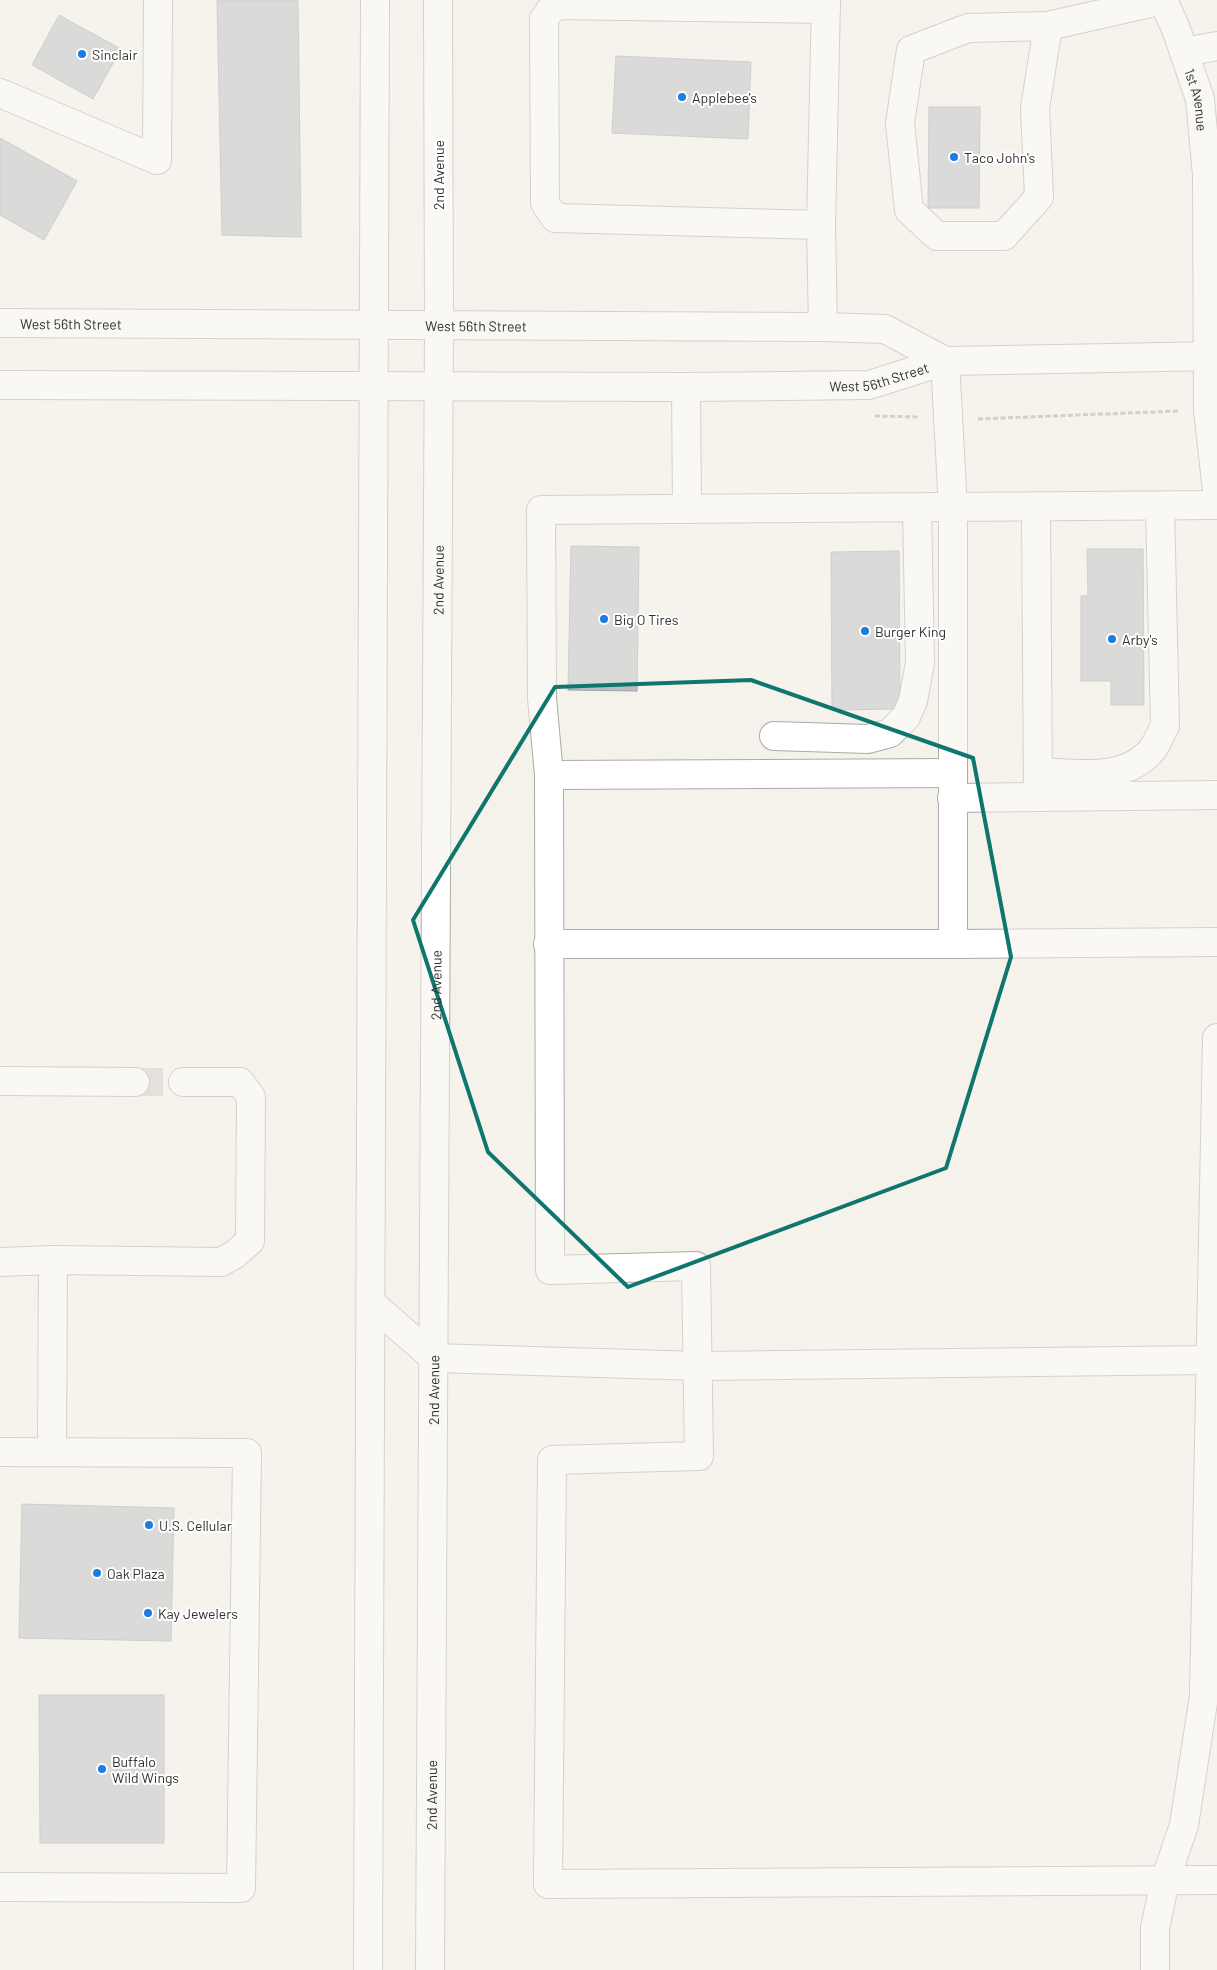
<svg xmlns="http://www.w3.org/2000/svg" width="1217" height="1970" font-family="Barlow,sans-serif">
<style>
.building{fill:#b9bdc2;stroke:#9ea2a7}
.lines{fill:none;stroke-linecap:round;stroke-linejoin:round}
.minor-tunnel{stroke:#cecbc6;stroke-width:28;stroke-dasharray:28 14;stroke-linecap:butt}
.minor-casing{stroke:#acaaa4;stroke-width:30}
.major-casing{stroke:#acaaa4;stroke-width:30}
.path{stroke:#a8a7a2;stroke-width:3;stroke-dasharray:5 2.5;stroke-linecap:butt}
.minor{stroke:#fff;stroke-width:28}
.major{stroke:#fff;stroke-width:28}
.marked{fill:none;stroke:#0f766e;stroke-width:4;stroke-linejoin:round}
.poi-dot{fill:#1e7be4;stroke:#fff;stroke-width:2}
.labels{text-anchor:middle;dominant-baseline:central;stroke-width:4;stroke-linejoin:round;paint-order:stroke}
.poi-label{font-size:14px;fill:#31312e;stroke:#fff;text-anchor:start}
.street-label{font-size:14px;fill:#31312e;stroke:#fff}
</style>
<rect width="100%" height="100%" fill="#f5f2ec"/>
<path class="building" d="M217,0H298L301,237L222,235Z
M59,15L121,49L93,99L32,65Z
M616,56L751,62L748,139L612,133Z
M929,107H980L979,208H928Z
M0,138L77,181L44,240L0,215Z
M571,546L639,547L637,691L568,690Z
M1087,549H1143L1144,705H1111V681H1081V596H1088Z
M899,551L900,709L832,710L831,552Z
M22,1504L174,1508L171,1641L19,1638Z
M39,1695H164V1843H40Z"/>
<g class="lines">
<path class="minor-tunnel" d="M135,1082H183"/>
<g class="minor-casing">
<g id="minor">
<path id="s1" d="M1163,0L1176,29L1200,99L1207,175L1208,410L1217,491"/>
<path d="M1048,26L1035,108L1039,197L1004,236H937L909,210L900,123L911,50L968,28L1048,26L1163,0"/>
<path d="M1184,52L1217,46"/>
<path d="M0,93L157,160L158,0"/>
<path d="M821,225L555,218L545,203L544,19L554,5L826,9"/>
<path d="M823,327L821,225L826,0"/>
<path d="M945,361L953,508V944"/>
<path d="M686,387L687,509"/>
<path d="M1217,505L541,510L542,698L549,775L550,1270L696,1266L699,1456L552,1460L548,1884L1217,1880"/>
<path d="M1036,507L1038,797"/>
<path d="M774,736L868,739L890,733L906,717L913,701L920,663L917,508"/>
<path d="M1038,772C1075,773 1124,783 1152,750C1157,743 1161,733 1165,726L1160,506"/>
<path d="M549,775L953,773"/>
<path d="M952,798L1217,795"/>
<path d="M548,944H953L1217,942"/>
<path d="M0,1081L135,1082"/>
<path d="M0,1262L53,1260"/>
<path d="M371,1303L434,1358L699,1366L1210,1360"/>
<path d="M0,1452L247,1453L241,1888L0,1887"/>
<path d="M52,1452L53,1260L221,1262L234,1255L250,1241L251,1097L240,1082H183"/>
<path d="M1155,1970V1928L1165,1881L1184,1825L1204,1696L1217,1038"/>
</g>
</g>
<g class="major-casing">
<g id="major">
<path id="s2" d="M0,323L823,327L885,329L945,361"/>
<path id="s3" d="M0,385L686,387L869,385L945,361L1217,356"/>
<path d="M368,1970L375,0"/>
<path id="s4" d="M430,1970L439,325L438,0"/>
</g>
</g>
<path class="path" d="M875,416L919,417
M978,419L1179,411"/>
<use href="#minor" class="minor"/>
<use href="#major" class="major"/>
</g>
<path d="M0 0H1217V1970H0ZM751,680L973,758L1011,957L946,1168L628,1287L488,1152L413,920L555,687Z" fill="#f5f2ec" fill-opacity=".55" fill-rule="evenodd"/>
<path class="marked" d="M751,680L973,758L1011,957L946,1168L628,1287L488,1152L413,920L555,687Z"/>
<g class="poi-dot">
<circle cx="82" cy="54" r="5"/>
<circle cx="682" cy="97" r="5"/>
<circle cx="954" cy="157" r="5"/>
<circle cx="604" cy="619" r="5"/>
<circle cx="865" cy="631" r="5"/>
<circle cx="1112" cy="639" r="5"/>
<circle cx="149" cy="1525" r="5"/>
<circle cx="97" cy="1573" r="5"/>
<circle cx="148" cy="1613" r="5"/>
<circle cx="102" cy="1769" r="5"/>
</g>
<g class="labels">
<g class="poi-label">
<text x="92" y="54">Sinclair</text>
<text x="692" y="97">Applebee's</text>
<text x="964" y="157">Taco John's</text>
<text x="614" y="619">Big O Tires</text>
<text x="875" y="631">Burger King</text>
<text x="1122" y="639">Arby's</text>
<text x="159" y="1525">U.S. Cellular</text>
<text x="107" y="1573">Oak Plaza</text>
<text x="158" y="1613">Kay Jewelers</text>
<text x="112" y="1761">Buffalo<tspan x="112" dy="16">Wild Wings</tspan></text>
</g>
<g class="street-label">
<text stroke="none"><textPath href="#s1" startOffset="106">1st Avenue</textPath></text>
<text transform="translate(438 175) rotate(-90)">2nd Avenue</text>
<text stroke="none"><textPath href="#s2" startOffset="71">West 56th Street</textPath></text>
<text stroke="none"><textPath href="#s2" startOffset="476">West 56th Street</textPath></text>
<text stroke="none"><textPath href="#s3" startOffset="880">West 56th Street</textPath></text>
<text stroke="none"><textPath href="#s4" startOffset="1390">2nd Avenue</textPath></text>
<text stroke="none"><textPath href="#s4" startOffset="985">2nd Avenue</textPath></text>
<text stroke="none"><textPath href="#s4" startOffset="580">2nd Avenue</textPath></text>
<text stroke="none"><textPath href="#s4" startOffset="175">2nd Avenue</textPath></text>
</g>
</g>
</svg>
